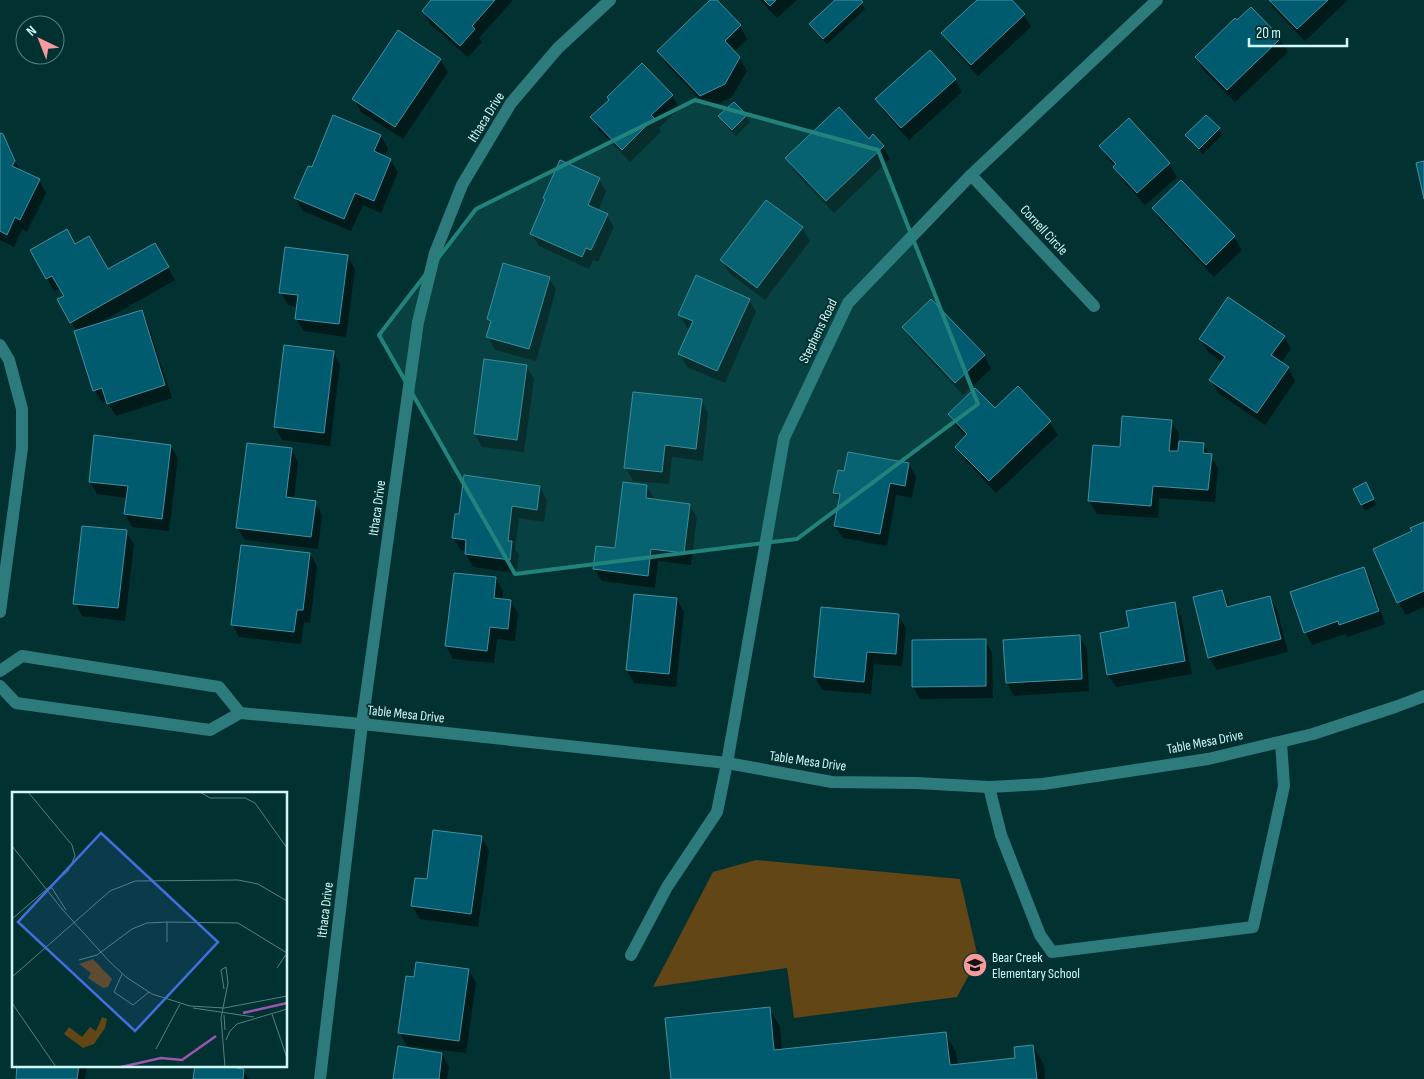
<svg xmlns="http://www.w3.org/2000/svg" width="1424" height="1079" font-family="'Sofia Sans Condensed',sans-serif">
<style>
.green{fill:#624615}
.shadow{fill:#0007}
.building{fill:#005b6e;stroke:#468fa3}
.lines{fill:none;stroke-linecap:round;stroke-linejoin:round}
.service{stroke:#2e7b7d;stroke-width:12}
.minor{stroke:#2e7b7d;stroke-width:12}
.tertiary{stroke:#2e7b7d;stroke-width:12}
.marked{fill:#22837c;fill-opacity:0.2;stroke:#22837c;stroke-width:4;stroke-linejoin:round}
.labels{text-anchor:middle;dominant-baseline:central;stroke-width:4;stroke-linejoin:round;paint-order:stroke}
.street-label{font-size:14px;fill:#d1f7f8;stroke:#023132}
.poi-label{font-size:14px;fill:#d1f7f8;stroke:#023132;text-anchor:start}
.inset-river{fill:none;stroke:#9957ae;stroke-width:2.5}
.inset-road{fill:none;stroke:#558081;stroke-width:1}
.view{fill:#4170de;fill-opacity:0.15;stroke:#4170de;stroke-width:2.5}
.inset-edge{fill:none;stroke:#d1f7f8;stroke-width:2.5}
</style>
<rect width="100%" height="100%" fill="#023132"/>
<path class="green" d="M756,860L960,879L978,958L957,997L794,1018L787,968L653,987L713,872Z"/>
<path class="shadow" d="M433,0H513L479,38L482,42L468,57L430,24L423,11Z
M712,0H715L740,26L747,39L734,52L739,58L747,71L732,97L708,108L666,64L659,51Z
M760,0H797L777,18Z
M837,0H859L865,9L827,44L814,31L811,25Z
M979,0H1011L1024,15L1031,27L978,76L950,46L943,33Z
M1269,0H1348L1305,41L1273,8Z
M1251,9L1280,39L1288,52L1235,102L1203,70L1196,57Z
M440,59L448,72L403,139L361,112L354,99Z
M955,80L962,92L909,140L884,112L877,100Z
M672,96L679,108L659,128L661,132L630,162L599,130L592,117Z
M734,104L746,116L750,122L736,136L723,123L720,117Z
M334,117L381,136L388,149L384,157L390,160L398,172L381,213L363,205L351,231L303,211L295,198L313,169Z
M1129,120L1169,164L1177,177L1145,205L1122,180L1115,167V166L1108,159L1101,146Z
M1219,129L1222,135L1203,154L1190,141L1187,135Z
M0,134L9,149L20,171L39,180L46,193L27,232L22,229L14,247L0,240Z
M868,141L883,147L890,159L834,213L794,171L787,158Z
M599,179L606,192L598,211L607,215L614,227L598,262L593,260L589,269L539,246L531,234L546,201L544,198Z
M1181,182L1234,237L1242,250L1214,277L1161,221L1153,208Z
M766,201L802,228L810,241L765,300L729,273L722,260Z
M154,244L175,280L99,323L141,311L148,324L172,398L116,416L107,401L102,403L94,390L77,332L59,300L65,296L61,288L54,291L31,250L74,245L108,271Z
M347,256L355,269L346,337L304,331L296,319L298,307L288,305L281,292Z
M549,278L556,290L536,361L495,350L488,337L491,324L488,319Z
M749,300L756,312L725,383L687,367L680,354L691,329L687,328L680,315Z
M903,327L984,356L991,369L963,395L911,340Z
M1284,337L1291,349L1281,363L1288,368L1295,381L1265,425L1218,393L1211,380L1223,363L1208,352L1200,339Z
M333,352L340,365L330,446L282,440L275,427Z
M526,366L534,379L524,452L482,447L475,434Z
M1018,388L1050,422L1058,435L996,493L964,459L957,447L966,437L957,427L949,414L994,410Z
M701,400L708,413L703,461L672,457L669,484L633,481L626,468Z
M1171,421L1179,434L1178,443L1203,444L1218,468L1215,502L1159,498L1158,518L1097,514L1089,501L1121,448Z
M171,446L178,458L169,531L132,527L125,514L127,498L97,494L90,482Z
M291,449L298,462L294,500L315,502L322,515L318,549L245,540L237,527Z
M909,464L916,477L912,498L896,495L887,546L843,538L835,526L840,502L834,492L845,472Z
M647,486L654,499L689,505L697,517L691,565L658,561L655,588L602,581L594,569L616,549Z
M540,487L547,500L544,522L519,518L515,549L519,555L516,573L473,567L466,554V551L461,550L453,538Z
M1355,489L1369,490L1376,505L1365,511Z
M1424,523V607L1406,615L1399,603L1375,550L1413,532Z
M126,532L134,544L125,621L82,616L75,603Z
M310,554L317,566L310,623L304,622L301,644L239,637L232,624Z
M1364,569L1371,581L1385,624L1347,637L1345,634L1312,645L1305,632Z
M496,579L503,591L502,600L511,601L518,614L515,641L497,639L494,663L453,659L446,646Z
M1222,591L1230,607L1270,597L1277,610L1288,652L1217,670L1209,658Z
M677,600L684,612L676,687L634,683L627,670Z
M1174,603L1181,616L1192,674L1116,687L1108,675L1130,628Z
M898,616L906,628L902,666L874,664L871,694L822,690L815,677Z
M1079,636L1087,649L1089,691L1014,696L1007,683L1005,641Z
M985,640L992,653L993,698L920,699L913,686Z
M481,837L489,850L478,927L420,919L412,906L428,881Z
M469,970L476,983L466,1053L407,1046L400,1033L415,979Z
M769,1008L780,1027L782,1051L945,1034L956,1052L958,1066L1017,1060L1033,1046L1044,1065L1045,1079H673Z
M442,1054L449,1067L447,1079H394Z
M32,1065H87L85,1079H17Z
M196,1065H245L244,1072L249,1079H194Z"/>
<path class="building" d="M431,0H495L472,26L475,29L460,46L422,11Z
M710,0H717L741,25L725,41L740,57L725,84L700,96L657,51Z
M764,0H776L770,6Z
M835,0H861L863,2L823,39L809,24Z
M977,0H1012L1025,14L971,65L941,33Z
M1269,0H1328L1297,29Z
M1251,7L1281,38L1227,90L1195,57L1235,18L1237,20Z
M398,30L441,59L395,127L352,99Z
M930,50L956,79L901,128L875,99Z
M642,63L673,95L651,115L654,118L622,150L590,117L609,100L607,97Z
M734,102L747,115L732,130L718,116Z
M839,107L869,139L873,134L884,146L826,201L785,158Z
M333,115L381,135L374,151L391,159L374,201L355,193L344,219L294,198L308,166L312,167Z
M1206,115L1220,128L1199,149L1185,135Z
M1129,118L1170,163L1137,193L1113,167L1116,164L1099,146Z
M0,133L3,134L15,161L12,166L40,179L20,220L15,217L7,235L0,231Z
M560,160L600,178L588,205L608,214L591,250L586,248L582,257L530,234L545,199L543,198Z
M1424,161V199L1416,163Z
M1181,180L1235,236L1206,265L1152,208Z
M766,200L803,227L757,288L720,260Z
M67,229L75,244L89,236L108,269L155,243L169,267L70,323L57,299L64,296L52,276L46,279L30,250Z
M285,247L348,255L339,324L295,319L298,295L279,293Z
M503,263L550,277L529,349L486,337L491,321L487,319Z
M696,275L750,299L717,371L678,354L693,321L678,315Z
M1228,297L1285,336L1271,355L1289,367L1257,413L1209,380L1225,357L1199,339Z
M931,299L985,355L955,383L902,327Z
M142,310L165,385L107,404L102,388L93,391L74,331Z
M284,345L334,351L324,433L274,427Z
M484,359L527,365L517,440L474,434Z
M1018,386L1051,421L989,481L955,447L967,434L948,414L975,388L995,408Z
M633,392L702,399L696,449L665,445L662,472L624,468Z
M1122,416L1172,420L1169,451H1178L1179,441L1204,443L1203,453L1212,454L1208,490L1153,486L1151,506L1088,501L1093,445L1120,447Z
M94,435L171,445L162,519L124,514L128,486L89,482Z
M247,443L292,448L286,497L316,501L311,537L236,528Z
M848,452L909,463L905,486L890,483L880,534L834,526L840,494L833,493L838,470L844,471Z
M464,475L540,486L537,510L512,506L508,541H512L510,560L465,554L466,540L452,538L455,514H459Z
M623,482L647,485L646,498L690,504L684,553L651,549L648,576L593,569L596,546L615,548Z
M1366,482L1374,499L1361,505L1353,489Z
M1424,522V591L1397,603L1373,549L1412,531L1410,528Z
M82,526L127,530L118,608L73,604Z
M241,545L310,553L303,610H297L294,632L231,625Z
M1364,567L1379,611L1339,625L1338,621L1304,633L1290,592Z
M454,573L496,577L494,598L511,600L508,629L490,627L487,651L445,646Z
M1222,590L1227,607L1270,596L1281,639L1208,658L1193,597Z
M634,594L677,598L669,674L626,670Z
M1175,602L1185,661L1107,675L1100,633L1129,627L1126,611Z
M821,607L899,614L896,654L867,652L864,682L814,677Z
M1080,635L1082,679L1006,683L1003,640Z
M986,639V686L912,687V640Z
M433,830L482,836L471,914L411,906L415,878L427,879Z
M416,962L469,969L459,1041L398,1033L406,976L414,977Z
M770,1007L774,1050L946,1032L950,1065L1015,1058L1014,1047L1033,1045L1037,1079H671L665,1018Z
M398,1046L442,1053L439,1079H393Z
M17,1065H79L77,1079H16Z
M195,1065H237L236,1068L244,1069L243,1079H193Z"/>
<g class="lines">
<path class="service" d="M989,787L1001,835L1040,935L1052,952L1253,927L1284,786L1281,742
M631,955L667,887L717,812L727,763"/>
<path class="minor" d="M971,175L1094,306
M0,345L9,360L22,409V448L0,612
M727,763L784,438L848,303L971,175L1157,0
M320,1079L362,724L418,322L435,253L462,185L511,103L558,48L610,0"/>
<path class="tertiary" d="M0,671L22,656L219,687L240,713
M0,686L16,703L210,730L240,713L362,724L727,763L832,782L917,783L989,787L1043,784L1208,759L1313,734L1395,707L1424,696"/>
</g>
<path class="marked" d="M695,100L878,150L978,404L797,539L515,574L379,335L476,209Z"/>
<defs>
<g id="school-disc" transform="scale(1.25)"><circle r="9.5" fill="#f59b9e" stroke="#023132"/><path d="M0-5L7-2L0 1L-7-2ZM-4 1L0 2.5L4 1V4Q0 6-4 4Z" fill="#111"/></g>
</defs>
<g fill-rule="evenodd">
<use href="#school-disc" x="975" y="965"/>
</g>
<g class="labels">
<g class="street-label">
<text transform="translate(486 117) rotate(-58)">Ithaca Drive</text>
<text transform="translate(1044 230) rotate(47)">Cornell Circle</text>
<text transform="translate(818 331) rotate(-64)">Stephens Road</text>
<text transform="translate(377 508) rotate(-82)">Ithaca Drive</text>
<text transform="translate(406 714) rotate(6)">Table Mesa Drive</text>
<text transform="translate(1205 742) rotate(-11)">Table Mesa Drive</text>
<text transform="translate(808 761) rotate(8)">Table Mesa Drive</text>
<text transform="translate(325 910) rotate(-83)">Ithaca Drive</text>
</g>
<g class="poi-label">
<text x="992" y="957">Bear Creek<tspan x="992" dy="16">Elementary School</tspan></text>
</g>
</g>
<g transform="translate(12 792)">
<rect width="275" height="275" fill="#023132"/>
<path d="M81,167L100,187L96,195L91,196L76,186L79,181L67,172ZM90,225L95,227L93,236L82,252L71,256L52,242L57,235L70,245L78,235L84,239Z" fill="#624615"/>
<path class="inset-river" d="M231,221L275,211M109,275L149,266L170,268L204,244"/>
<path class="inset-road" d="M188,0L198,6H233L243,11L275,56M0,54L50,117L97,169L114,185L140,202L178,214L212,216L275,204M36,96H40L54,118M0,127L56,79L63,64L60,53L16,0M155,130V150M67,168L85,163L120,137L135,131L155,130L226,131L275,161M265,176L275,161M110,182L102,200L121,213L137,200M0,185L98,99L123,89L226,88L246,92L275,109M212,197L209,178L214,175L216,191L209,226L213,275M0,211L44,275M181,216L242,225M260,222L275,266M212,223L213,238M214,248L218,239L225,232L275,217M144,257L168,212"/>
<path class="view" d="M89,41L206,150L123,239L6,130Z"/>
<rect width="275" height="275" class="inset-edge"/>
</g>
<g transform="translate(40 40) rotate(317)"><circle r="24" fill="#023132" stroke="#558081"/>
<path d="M0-4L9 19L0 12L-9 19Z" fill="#f59b9e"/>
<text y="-8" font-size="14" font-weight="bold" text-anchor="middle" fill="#d1f7f8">N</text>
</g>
<path d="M1249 38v8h98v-8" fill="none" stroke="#d1f7f8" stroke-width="2.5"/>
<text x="1256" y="38" font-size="15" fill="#d1f7f8" stroke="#023132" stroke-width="4" paint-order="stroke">20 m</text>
</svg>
